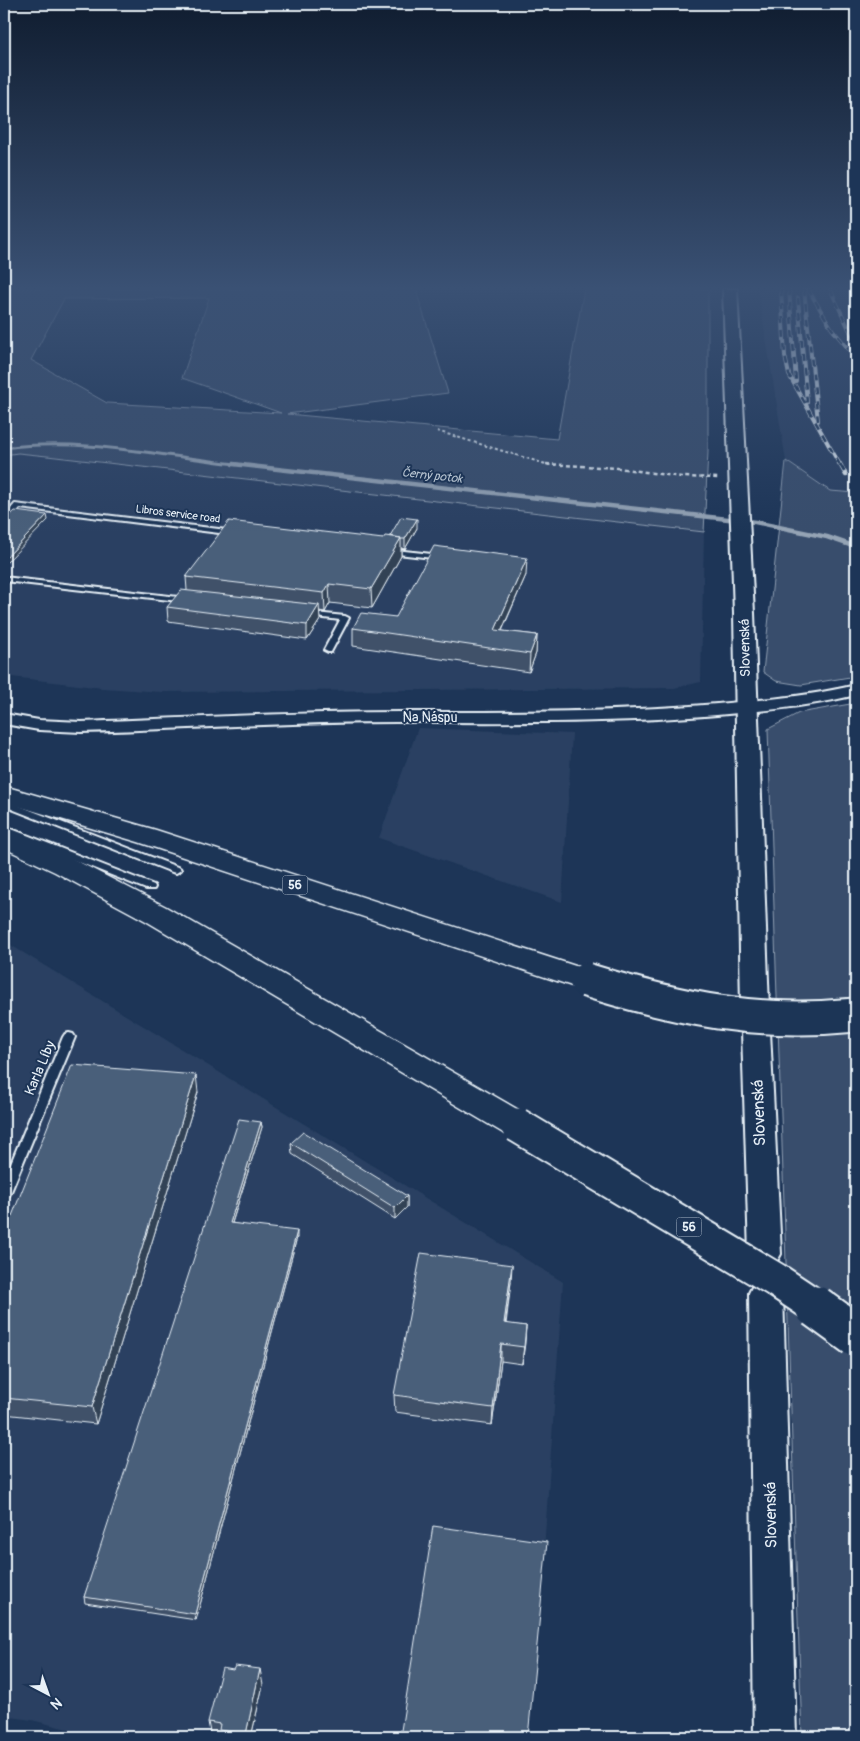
<svg xmlns="http://www.w3.org/2000/svg" width="860" height="1741" font-family="Pangolin,sans-serif">
<style>
.built{fill:#2a4162}
.green{fill:#374d6c;stroke:#909fb2;fill-rule:evenodd}
.lines{fill:none;stroke-linecap:round;stroke-linejoin:round}
.stream-far1{stroke:#95a4b5;stroke-width:3}
.stream{stroke:#95a4b5;stroke-width:4.5}
.service-casing{stroke:#e8f1f8;stroke-width:4}
.minor-casing{stroke:#e8f1f8;stroke-width:4}
.tertiary-casing{stroke:#e8f1f8;stroke-width:4}
.trunk-casing{stroke:#e8f1f8;stroke-width:3}
.path-far2{stroke:#e8f1f8;stroke-width:2;stroke-dasharray:3 2.5;stroke-linecap:butt}
.path-far1{stroke:#e8f1f8;stroke-width:2.5;stroke-dasharray:4 3;stroke-linecap:butt}
.path{stroke:#e8f1f8;stroke-width:4;stroke-dasharray:6 4.5;stroke-linecap:butt}
.service{fill:#1d3557;fill-rule:evenodd}
.minor{fill:#1d3557;fill-rule:evenodd}
.tertiary{fill:#1d3557;fill-rule:evenodd}
.trunk{fill:#1d3557;fill-rule:evenodd}
.rail-far1-casing{stroke:#e8f1f8;stroke-width:4}
.rail-casing{stroke:#e8f1f8;stroke-width:4.5}
.rail-far1{stroke:#1d3557;stroke-width:2.5;stroke-dasharray:7;stroke-linecap:butt}
.rail{stroke:#1d3557;stroke-width:3;stroke-dasharray:9;stroke-linecap:butt}
.trunk-bridge-far1-casing{stroke:#e8f1f8;stroke-width:37;stroke-linecap:butt}
.trunk-bridge-casing{stroke:#e8f1f8;stroke-width:45;stroke-linecap:butt}
.trunk-bridge-far1{stroke:#1d3557;stroke-width:33}
.trunk-bridge{stroke:#1d3557;stroke-width:41}
.wall{fill:#3f5169;stroke:#e8f1f8}
.shaded-wall{fill:#334255;stroke:#e8f1f8}
.building{fill:#495e7a;stroke:#e8f1f8}
.labels{text-anchor:middle;dominant-baseline:central;stroke-width:4;stroke-linejoin:round;paint-order:stroke}
.far-street-label{font-size:11px;fill:#e8f1f8;stroke:#1d3557}
.far-water-label{font-size:12px;font-style:italic;fill:#b7c4d1;stroke:#1d3557}
.shield{fill:#1d3557;stroke:#abb9c8;stroke-width:1}
.shield-label{font-size:12px;font-weight:bold;fill:#e8f1f8}
.street-label{font-size:14px;fill:#e8f1f8;stroke:#1d3557}
.near-street-label{font-size:16px;fill:#e8f1f8;stroke:#1d3557}
</style>
<rect width="100%" height="100%" fill="#1d3557"/>
<filter id="ink" filterUnits="userSpaceOnUse"><feTurbulence type="fractalNoise" baseFrequency=".02" numOctaves="2"/><feDisplacementMap in="SourceGraphic" scale="10" xChannelSelector="R" yChannelSelector="G"/><feConvolveMatrix kernelMatrix="1 2 1 2 8 2 1 2 1" color-interpolation-filters="sRGB"/></filter>
<g filter="url(#ink)">
<path class="built" d="M758,289H856V493L830,491L786,461Z
M18,453L704,532L701,682L674,688L162,692L103,688L4,676V455Z
M418,728L572,734L562,902L379,838Z
M4,941L563,1282L543,1563L526,1737H91V1735L32,1720L4,1716Z"/>
<path class="green" d="M4,289H418L417,293L448,393L287,414L557,439L584,289H708V452L704,532L47,456L18,453L4,455ZM209,298L182,378L281,413L107,403L31,360L64,299Z
M786,461L830,491L856,493V676L801,685L776,681L763,672Z
M856,703V998L849,1001L856,1024V1737H802L768,729L799,713Z"/>
<g class="lines">
<path class="stream-far1" d="M4,448C84,437 165,457 244,465"/>
<path class="stream" d="M233,464L755,522L827,537L856,547"/>
<g class="service-casing">
<path id="service" d="M15,504L235,531L239,533L235,535L20,508L7,523H4V517Z
M386,549L441,555L445,557L441,559L389,553L385,551Z
M4,577L187,598L191,600L187,602L4,581Z
M305,612L345,616L349,618L331,652H328L324,650L340,620L308,616H305Z
M4,800L180,868L181,870L176,873L172,872L4,806Z
M4,826L154,885L155,887L154,889H146L4,832Z
M69,1033L73,1034L75,1037L10,1194L8,1197L4,1199V1180L63,1037L65,1034Z"/>
</g>
<g class="minor-casing">
<path id="minor" d="M856,685V695C811,706 764,711 717,715C611,724 504,722 397,722C292,722 186,729 81,732L39,730L4,724V714L39,720L81,722C188,718 294,712 401,712C507,712 612,713 717,704C763,700 811,696 856,685Z"/>
</g>
<g class="tertiary-casing">
<path id="tertiary" d="M723,289H737L754,613L769,1007L765,1014L755,1017L745,1014L741,1007L734,613Z
M756,1021L766,1024L770,1031L781,1254L776,1263L765,1267L754,1263L749,1254L742,1031L746,1024Z
M766,1279L778,1283L783,1293L796,1737H754L749,1293L754,1283Z"/>
</g>
<g class="trunk-casing">
<path id="trunk" d="M4,786L156,830L597,973L601,980L597,987L586,990L575,987L138,842L4,802Z
M4,830L13,832L75,860L166,907L529,1116L533,1125L529,1134L517,1137L505,1134L146,921L55,872L4,848Z"/>
</g>
<path class="path-far2" d="M437,431L549,465H557"/>
<path class="path-far1" d="M546,464L618,468L681,477L720,478"/>
<path class="path" d="M850,978L856,974"/>
<use href="#service" class="service"/>
<use href="#minor" class="minor"/>
<use href="#tertiary" class="tertiary"/>
<use href="#trunk" class="trunk"/>
<g class="rail-far1-casing">
<path id="rail-far1" d="M781,289L785,356L789,375L840,465
M789,289L796,381
M804,289L818,421
M808,289L832,329L856,358
M830,289L856,344
M851,289L856,312
M798,298L807,403"/>
</g>
<g class="rail-casing">
<path id="rail" d="M840,464L846,475"/>
</g>
<use href="#rail-far1" class="rail-far1"/>
<use href="#rail" class="rail"/>
<g class="trunk-bridge-far1-casing">
<path id="trunk-bridge-far1" d="M586,980C680,1009 757,1025 856,1015
M517,1125L776,1280L818,1308"/>
</g>
<g class="trunk-bridge-casing">
<path id="trunk-bridge" d="M816,1307L856,1336"/>
</g>
<use href="#trunk-bridge-far1" class="trunk-bridge-far1"/>
<use href="#trunk-bridge" class="trunk-bridge"/>
</g>
<path class="wall" d="M417,528L405,549L401,548V556L372,608L330,603L325,612L319,611L320,620L307,640L168,621L167,607L187,590L186,577L383,539L390,536Z
M526,575L502,631L537,635L536,653L529,672L353,646V628L396,617Z
M198,1092L96,1424L4,1414V1236Z
M261,1122L262,1127L232,1223L297,1237L196,1620L85,1603L84,1597Z
M291,1143L407,1196V1207L395,1219L292,1154Z
M511,1282L506,1324L526,1326L522,1364L501,1361L492,1425L395,1412L394,1395Z
M263,1685L251,1737H211L208,1722Z"/>
<path class="shaded-wall" d="M47,515L48,520L4,565V560Z
M417,519V528L405,549V539Z
M401,538V556L372,608L371,589Z
M527,558L526,575L494,648L495,630Z
M329,584L330,603L325,612L324,593Z
M319,605L320,620L307,640V625Z
M537,635L536,653L529,672L530,654Z
M196,1075L198,1092L96,1424L92,1407Z
M261,1122L262,1127L230,1229V1223Z
M407,1196V1207L395,1219V1208Z
M297,1231V1237L196,1620L195,1614Z
M512,1265L511,1282L503,1340L504,1323Z
M526,1326L525,1343L522,1364L524,1347Z
M501,1344V1361L492,1425L493,1408Z
M260,1669L263,1685L251,1737H247L246,1734Z"/>
<path class="building" d="M15,511L47,515L4,560V521Z
M401,517L417,519L405,539H400L401,538L390,536Z
M229,521L383,539L385,536L401,538L371,589L329,584L324,593L186,577Z
M434,546L527,558L495,630L537,635L530,654L353,628L361,613L396,617Z
M181,590L319,605L307,625L167,607Z
M72,1065L196,1075L92,1407L4,1398V1236Z
M239,1119L261,1122L230,1223L297,1231L195,1614L84,1597Z
M303,1132L407,1196L395,1208L291,1143Z
M421,1253L512,1265L504,1323L526,1326L524,1347L501,1344L493,1408L394,1395Z
M433,1526L547,1542L528,1737H400Z
M235,1666L260,1669L246,1734L219,1730L220,1724L208,1722L222,1668L233,1670Z"/>
</g>
<linearGradient id="sky" x2="0" y2="1"><stop stop-color="#101d30"/><stop offset="0.54" stop-color="#3a5174"/><stop offset="1" stop-color="#3a5174" stop-opacity="0"/></linearGradient>
<rect width="860" height="533" fill="url(#sky)"/>
<g class="labels">
<g class="far-street-label">
<text transform="translate(178 514) rotate(7)">Libros service road</text>
</g>
<g class="far-water-label">
<text transform="translate(432 476) rotate(6)">Černý potok</text>
</g>
<g class="shield">
<rect x="282.5" y="875.5" width="25" height="19" rx="4"/>
<rect x="676.5" y="1217.5" width="25" height="19" rx="4"/>
</g>
<g class="shield-label">
<text x="295" y="885">56</text>
<text x="689" y="1227">56</text>
</g>
<g class="street-label">
<text transform="translate(745 648) rotate(-91)">Slovenská</text>
<text x="430" y="717">Na Náspu</text>
<text transform="translate(40 1068) rotate(-67)">Karla Líby</text>
</g>
<g class="near-street-label">
<text transform="translate(759 1113) rotate(-92)">Slovenská</text>
<text transform="translate(771 1515) rotate(-91)">Slovenská</text>
</g>
</g>
<rect width="860" height="1741" fill="none" stroke="#1d3557" stroke-width="20"/>
<rect x="10" y="10" width="840" height="1721" fill="none" stroke="#e8f1f8" stroke-width="2" filter="url(#ink)"/>
<g transform="translate(48 1694) rotate(139)" stroke="#1d3557" stroke-width="4" paint-order="stroke">
<path d="M0-4L9 19L0 12L-9 19Z" fill="#e8f1f8"/>
<text y="-8" font-size="14" font-weight="bold" text-anchor="middle" fill="#e8f1f8">N</text>
</g>
</svg>
